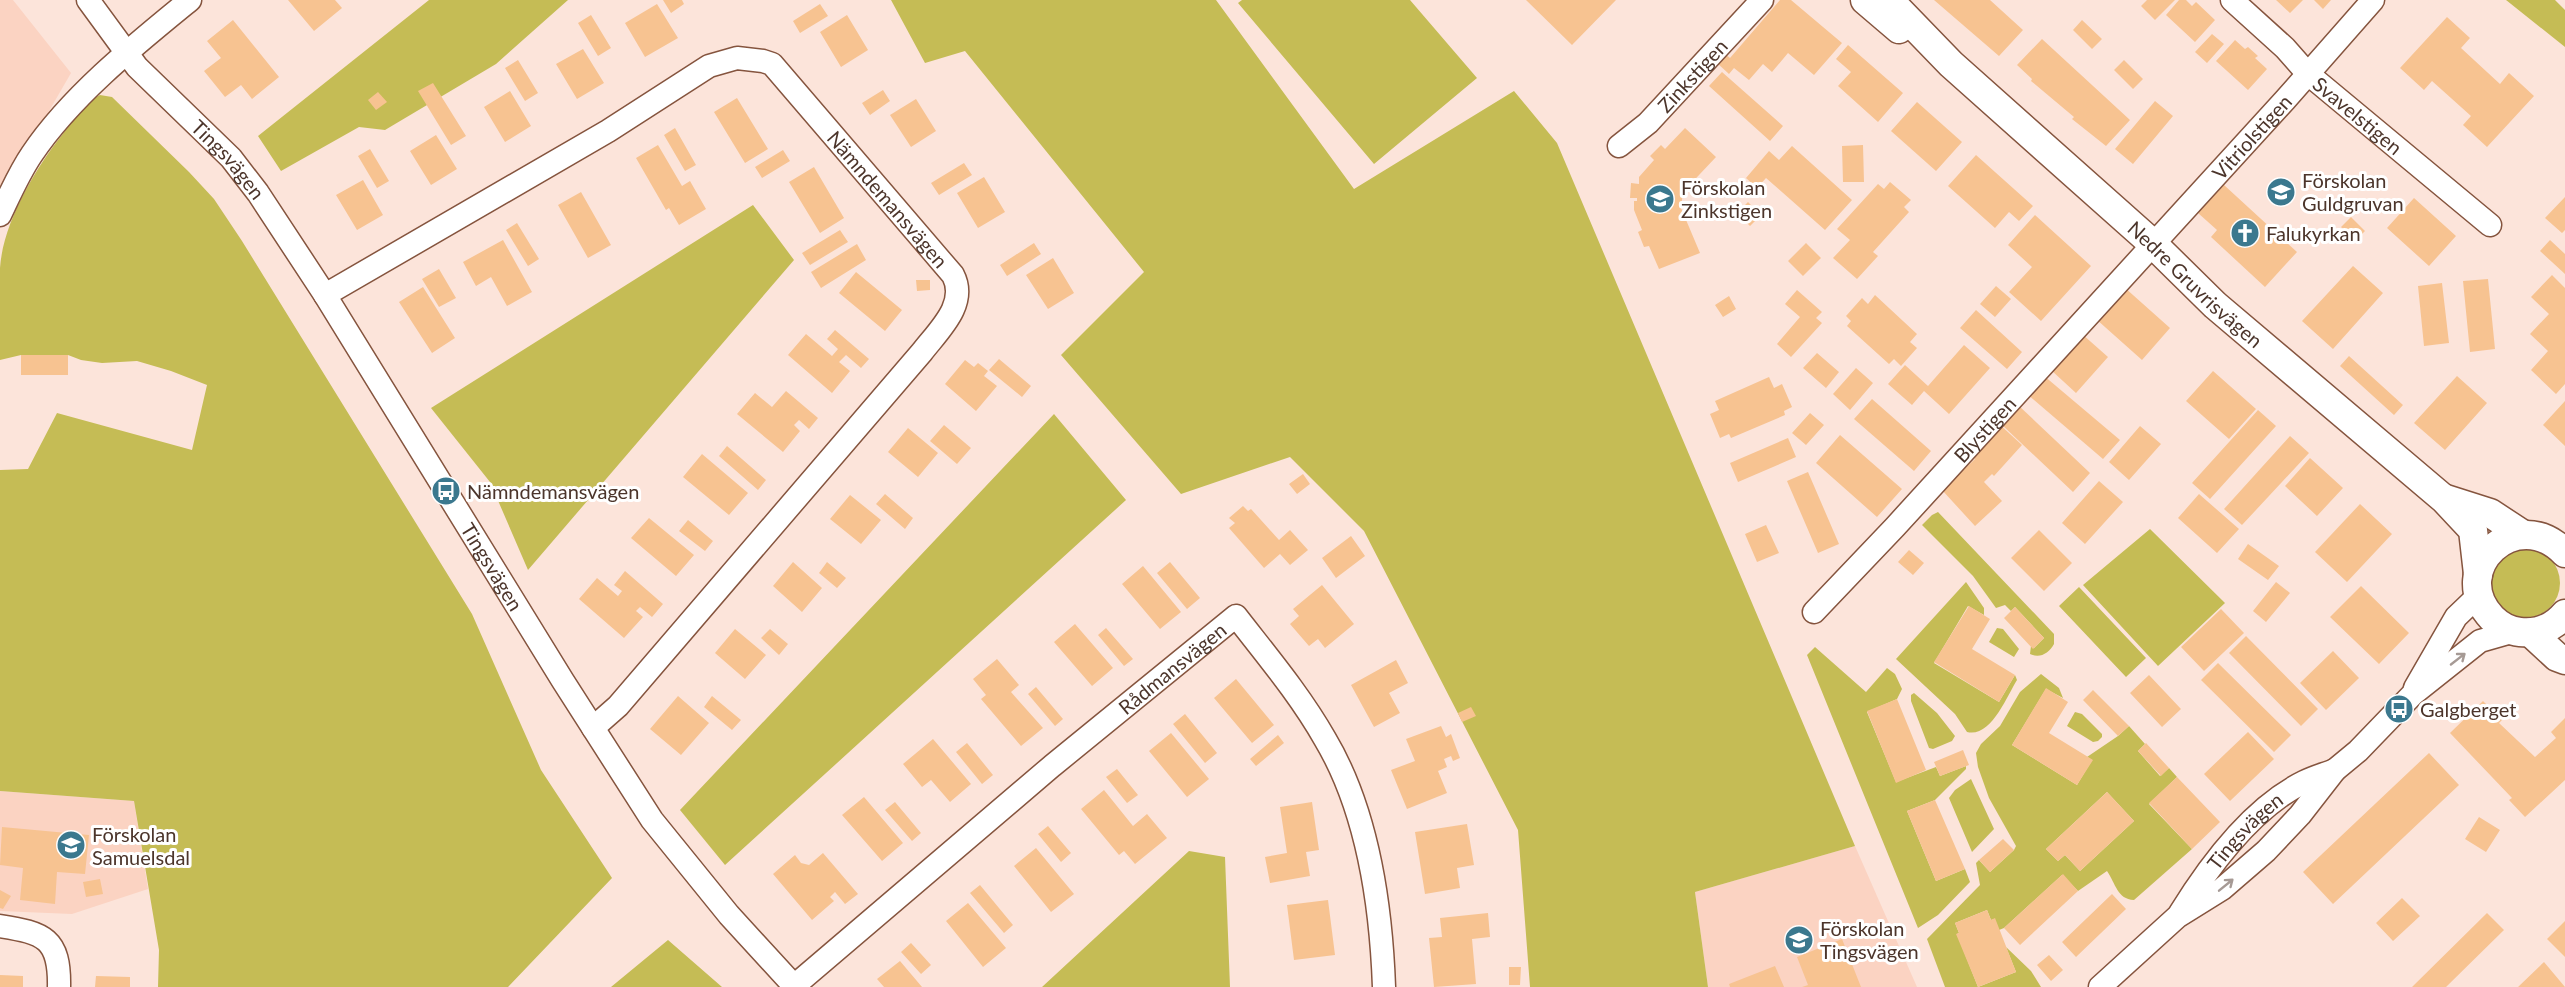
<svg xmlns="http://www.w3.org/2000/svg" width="2565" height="987" font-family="Lato,sans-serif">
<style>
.built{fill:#fbd3c2}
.green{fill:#c5bc55;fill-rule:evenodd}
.building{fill:#f7c391}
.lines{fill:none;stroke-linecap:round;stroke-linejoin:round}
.minor-casing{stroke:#85543e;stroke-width:25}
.tertiary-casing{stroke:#85543e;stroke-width:31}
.minor{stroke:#fff;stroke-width:22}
.tertiary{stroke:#fff;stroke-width:28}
.oneway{stroke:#a69a95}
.labels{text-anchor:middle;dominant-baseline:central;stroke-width:6;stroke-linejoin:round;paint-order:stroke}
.street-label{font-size:20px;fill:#4c352b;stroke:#fff}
.poi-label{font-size:20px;fill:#4c352b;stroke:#fff;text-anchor:start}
</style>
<rect width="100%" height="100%" fill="#fce4da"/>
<path class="built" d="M0,0H13L71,73L0,196Z
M0,791L134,801L148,889L72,914L0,911Z
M1855,846L1917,987H1708L1695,892Z"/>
<path class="green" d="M429,0H568L496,64L385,130L359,127L281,171L258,136Z
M891,0H1216L1354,189L1514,91L1557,143L1855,846L1695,892L1708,987H1530L1518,830L1364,531L1290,457L1181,494L1061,355L1144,272L965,51L925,63Z
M1242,0H1410L1477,78L1374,164L1238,3Z
M2506,0H2555L2565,10V47Z
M100,95L112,97L189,172L214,199L242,241L472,614L541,770L612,878L508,987H158L159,950L134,801L0,791V470L28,469L57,413L192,450L207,385L171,371L137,361L102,363L81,360L68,355H21L0,360C0,330 0,298 0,268C3,223 35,169 62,135C73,121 84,102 100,95Z
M753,205L794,260L528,570L490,482L431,408Z
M1054,414L1126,500L725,865L680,810Z
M1938,512L2054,634V644C2049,653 2040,659 2030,654L2031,646L2034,648L2044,638L2015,607L2011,611L2005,605L1996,608L1973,576L1922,525L1932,515Z
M2150,529L2225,603L2158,666L2083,585Z
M2490 583a35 35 0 1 1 70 0a35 35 0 1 1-70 0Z
M1966,582L1984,608V615L1968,606L1934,663L1999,702L2015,675L2017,680C2007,696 1991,738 1967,732L1955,714L1896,659Z
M2079,587L2146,658L2126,677L2059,606Z
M1997,628L2003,629L2019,649L2014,657L1989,642Z
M1815,647L1866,692L1887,668L1895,674L1902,689L1897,699L1867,712L1896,782L1936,767L1940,776L1966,766V769L1935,800L1907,811L1936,881L1965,869L1970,882L1938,915L1918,928L1807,655Z
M2041,674L2059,688L2063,698L2046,689L2012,745L2077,785L2092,760L2087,757L2118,736L2129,726L2145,744L2138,751L2160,776L2169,768L2177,777L2149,804L2192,849L2134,900C2117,899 2116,884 2107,871L2078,891L2062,875L2004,928L1999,930L1994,919L1991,920L1987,910L1955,923L1959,933L1957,934L1978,987L2016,972L2006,947L2031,971L2041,987H1945L1927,939L1980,885L1976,863L1979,860L1990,872L2014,850L2016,846L1989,798L1978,767L1976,753L1981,744L2000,726L2020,692ZM2107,792L2134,821L2080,871L2065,855L2058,861L2046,849Z
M1914,693L1937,713L1955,736L1952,741L1933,749L1929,748L1911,701V695Z
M2075,712L2082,714L2102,734V737L2098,741L2093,742L2067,726Z
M1971,779L1994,829L1972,852L1949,798L1955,790Z
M1189,851L1225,857L1230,987H1042Z
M668,940L722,987H611Z"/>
<path class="building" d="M288,0H335L342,8L314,31Z
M663,0H682L684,4L671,13Z
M1526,0H1616L1572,45Z
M1780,0H1791L1842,43L1814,75L1788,53L1772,72L1763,64L1749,80L1734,68L1729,74L1717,63L1725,54L1730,58Z
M1934,0H1990L2023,30L1999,56Z
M2147,0H2175L2155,20L2141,6Z
M2179,0H2186L2192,6L2196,2L2215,20L2195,42L2166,15Z
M2276,0H2303L2290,13Z
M2314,0H2331L2323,9Z
M657,4L678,38L645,57L625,23Z
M820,4L828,16L800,33L793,21Z
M591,15L611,48L598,56L578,23Z
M847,15L868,50L841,67L820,32Z
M2447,17L2470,38L2461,48L2500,84L2509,73L2534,96L2487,147L2463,125L2471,116L2432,81L2424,90L2400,68Z
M233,20L279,77L252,99L241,85L225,97L204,71L221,58L207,41Z
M2082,20L2102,39L2092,49L2073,30Z
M2212,34L2224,44L2207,63L2195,52Z
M2042,39L2130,120L2106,146L2072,119L2074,117L2031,81L2032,79L2017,65Z
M2235,40L2245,49L2248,47L2258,56L2255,58L2267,69L2248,90L2216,61Z
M1848,45L1903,93L1878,122L1838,86L1851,72L1836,59Z
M583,49L604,83L577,99L556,64Z
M518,60L538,93L525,101L505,68Z
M2124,60L2143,79L2133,89L2114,70Z
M1722,72L1783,126L1770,141L1709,86Z
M433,83L466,136L451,145L418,91Z
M883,90L890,101L870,115L862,103Z
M510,91L531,126L505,142L484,107Z
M378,92L387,102L376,110L368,100Z
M737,98L768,149L745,163L714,112Z
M916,99L936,131L911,147L890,115Z
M2155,101L2173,116L2133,164L2115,149Z
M1917,102L1962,142L1936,171L1891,131Z
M675,128L696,165L685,171L664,135Z
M1685,128L1716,157L1683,192L1681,208L1700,253L1659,269L1649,246L1644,247L1638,232L1642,230L1634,210V201H1637V198H1630L1631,183L1639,184V177L1654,160L1650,156L1661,145L1665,149Z
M436,135L457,169L431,185L410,151Z
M658,145L682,186L690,181L706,209L679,225L669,208L666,210L636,158Z
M1863,145L1864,182H1843L1842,146Z
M1792,146L1852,200L1825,230L1766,178L1757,188L1746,178L1769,151L1779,160Z
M370,149L389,181L377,188L358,156Z
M783,150L790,161L762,178L755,167Z
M1976,155L2033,206L2019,221L2009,212L1995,228L1948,186Z
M964,163L972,175L939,195L931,183Z
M814,167L844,218L820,233L789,182Z
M984,177L1005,212L978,228L957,193Z
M363,180L383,215L357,230L336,195Z
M1890,182L1911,200L1904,207L1909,212L1873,252L1878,256L1857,279L1833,258L1850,240L1837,229L1878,184L1884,189Z
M2224,185L2297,252L2265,287L2211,237L2217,230L2198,213Z
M581,192L611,245L588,258L558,205Z
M2565,197V230L2562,233L2545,218Z
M2414,198L2456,236L2429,266L2387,228Z
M1748,202L1761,215L1750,226L1737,213Z
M2035,215L2091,266L2041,321L2009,292L2032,267L2008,245Z
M2351,217L2365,231L2355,241L2341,227Z
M517,223L539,259L528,266L506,230Z
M840,230L848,242L810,265L802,253Z
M503,240L532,292L507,306L491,277L476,286L463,262Z
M2550,240L2565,254V274L2540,251Z
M1034,243L1041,254L1007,276L1000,265Z
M1806,243L1821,258L1803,276L1788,261Z
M857,244L866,260L821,288L811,272Z
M1053,258L1074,293L1048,309L1026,275Z
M2353,266L2383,293L2333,349L2302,321Z
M439,269L456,298L439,307L422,279Z
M856,272L902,310L885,331L839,293Z
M2552,275L2565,288V384L2556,394L2531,370L2548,351L2530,334L2549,314L2531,297Z
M2488,279L2495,349L2470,352L2463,281Z
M916,280H930V290L917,291Z
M2442,283L2449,343L2424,346L2418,286Z
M1996,286L2011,299L1995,317L1980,304Z
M423,287L455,338L432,353L399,302Z
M2124,287L2170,328L2142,360L2096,319Z
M1797,290L1822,312L1816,318L1822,323L1791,357L1777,344L1800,317L1785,304Z
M1875,295L1917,334L1910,342L1917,348L1901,366L1894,359L1889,364L1847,326L1851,321L1846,316L1862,298L1868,304Z
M1729,296L1736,309L1723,317L1715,305Z
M1976,310L2022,352L2007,369L1960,328Z
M835,330L869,359L861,368L846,355L839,362L850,371L832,393L788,355L806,334L832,356L838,349L827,339Z
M2082,334L2108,357L2076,393L2051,370Z
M1964,345L1990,368L1949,414L1924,391L1912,405L1888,384L1905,365L1928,386Z
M1817,353L1839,372L1826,388L1803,368Z
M21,355H68V375H21Z
M2349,356L2403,405L2394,415L2340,366Z
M999,359L1031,386L1022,397L989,370Z
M965,360L974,367L978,363L988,371L984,376L997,386L976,411L945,384Z
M1856,368L1873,383L1850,410L1833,394Z
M2213,371L2256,409L2229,439L2186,401Z
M2043,375L2120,440L2103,459L2027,394Z
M2457,376L2487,403L2445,450L2414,423Z
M1769,377L1774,388L1782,384L1792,407L1784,411L1785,415L1731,438L1729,434L1720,438L1710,414L1719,410L1715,401Z
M786,391L818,418L809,429L799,420L794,425L800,431L783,452L737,414L755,393L772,407Z
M1872,399L1931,451L1914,471L1854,419Z
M2565,401V446L2543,425Z
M2018,405L2090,473L2073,492L2000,423Z
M2258,410L2276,426L2210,499L2192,483Z
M1810,413L1824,425L1806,445L1792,433Z
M1998,423L2022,445L1994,476L1992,474L1984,482L2002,501L1975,526L1942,490L1975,459L1970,454Z
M944,425L971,448L957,464L930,441Z
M2140,426L2161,444L2129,480L2109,462Z
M908,428L938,453L918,477L888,452Z
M1840,435L1902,489L1877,517L1816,463Z
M2290,436L2309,453L2242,525L2224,509Z
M1788,438L1796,457L1738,482L1730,463Z
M727,446L766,480L758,490L719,456Z
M702,454L748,493L729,515L683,477Z
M2310,458L2343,488L2317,516L2285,486Z
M1808,472L1839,544L1818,553L1787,481Z
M1303,474L1310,484L1297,494L1289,484Z
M2099,481L2123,502L2085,544L2062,523Z
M885,494L913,518L905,529L876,504Z
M2199,494L2239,529L2217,553L2178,518Z
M850,495L881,520L861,544L830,519Z
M2360,504L2392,534L2347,582L2315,552Z
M1243,506L1248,511L1251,509L1279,540L1290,530L1308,550L1290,565L1280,554L1264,568L1229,528L1235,523L1229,518Z
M649,518L694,555L676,576L631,538Z
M688,520L713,541L705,551L679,531Z
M1766,525L1779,553L1757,562L1745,534Z
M2039,530L2072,563L2044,591L2011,558Z
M1351,536L1365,556L1336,578L1322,558Z
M2248,544L2279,566L2268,580L2238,559Z
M1909,550L1924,563L1913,575L1898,562Z
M793,562L822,588L802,612L773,586Z
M827,562L846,578L837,588L819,573Z
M1170,562L1200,598L1187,609L1157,573Z
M1143,566L1181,612L1160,629L1122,584Z
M625,571L663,604L652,617L640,607L636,611L643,617L624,638L579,599L597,578L618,596L622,591L614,585Z
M2276,582L2290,593L2266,622L2253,611Z
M1322,585L1354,624L1325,648L1318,639L1309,646L1290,624L1299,616L1293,609Z
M2361,586L2409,633L2379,664L2330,617Z
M1969,606L1990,619L1972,649L2015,675L1999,702L1934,662Z
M2015,607L2044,638L2033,649L2004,618Z
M2221,609L2244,633L2204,671L2181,647Z
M1075,624L1113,668L1092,686L1054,642Z
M1106,628L1133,659L1124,666L1098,635Z
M735,629L766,655L745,679L715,653Z
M770,629L788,644L779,655L761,638Z
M2246,636L2318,709L2301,726L2229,653Z
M2333,651L2359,678L2326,710L2300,683Z
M997,659L1019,685L1011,692L1043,728L1021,746L981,699L986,695L973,679Z
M1396,660L1408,683L1389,693L1400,713L1374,727L1351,685Z
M2218,663L2291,735L2274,752L2201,680Z
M2149,675L2181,709L2162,727L2130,693Z
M1236,679L1274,725L1252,743L1214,698Z
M1036,687L1063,719L1055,726L1028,694Z
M2046,688L2068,702L2049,733L2093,760L2077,785L2012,745Z
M2093,690L2129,726L2118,736L2083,700Z
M678,696L709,723L681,755L650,729Z
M712,696L741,720L732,730L704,707Z
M1897,699L1926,770L1896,783L1867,711Z
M2483,701L2502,720L2499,723L2535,757L2556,738L2551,732L2565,718V780L2525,817L2509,800L2512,798L2450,733Z
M1471,707L1476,716L1462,722L1458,713Z
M1185,714L1217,753L1205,763L1173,724Z
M1441,726L1446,737L1451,734L1460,758L1453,761L1451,756L1444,759L1447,767L1438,771L1447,793L1407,809L1391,770L1415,761L1406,739Z
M2248,732L2274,759L2230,801L2204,774Z
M1171,733L1209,779L1187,797L1149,751Z
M1278,735L1284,743L1256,766L1250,759Z
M933,739L971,784L950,802L931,780L922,787L903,764Z
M967,743L993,775L982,784L956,752Z
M2146,743L2169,768L2161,776L2138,751Z
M1963,750L1969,765L1940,776L1934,762Z
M2429,753L2459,785L2333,904L2303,872Z
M1117,769L1138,795L1127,803L1106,777Z
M2177,777L2220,822L2192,849L2149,803Z
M1104,790L1133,826L1147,814L1167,838L1135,864L1124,851L1119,855L1081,809Z
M2107,792L2134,821L2080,871L2065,855L2058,861L2046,849Z
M864,797L903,843L882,861L842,815Z
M1935,800L1965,869L1936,881L1907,811Z
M895,802L921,833L912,841L885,810Z
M1312,802L1319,850L1306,852L1310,876L1270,883L1265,857L1287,853L1280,807Z
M2479,817L2500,830L2486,852L2465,839Z
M1467,824L1474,865L1457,868L1460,888L1425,894L1415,832Z
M1048,826L1071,853L1061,862L1038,834Z
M2,827L89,835L85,874L57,872L55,904L20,900L23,868L0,865Z
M2003,839L2014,850L1990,872L1979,860Z
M1036,848L1074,894L1051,912L1014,866Z
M823,853L858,894L845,904L835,892L830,897L834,901L812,920L773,874L795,855L801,863L809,865Z
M2063,874L2078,891L2020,945L2004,928Z
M100,879L103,894L86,897L83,882Z
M980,885L1013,925L1004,933L970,893Z
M0,890L11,896L3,909L0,908Z
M2112,894L2126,909L2076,957L2062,942Z
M2402,898L2420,916L2393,941L2376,923Z
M1328,900L1335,955L1294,960L1287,905Z
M968,903L1006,948L983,967L946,921Z
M1987,910L1991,920L1995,918L2016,972L1978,987L1956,934L1959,933L1955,923Z
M1488,913L1490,937L1472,939L1476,984L1434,987L1429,938L1442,937L1440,918Z
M2487,913L2504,930L2446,987H2412Z
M2565,921V957L2547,939Z
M1842,939L1861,987H1802L1808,985L1797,957Z
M911,943L931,965L921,974L901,952Z
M2049,955L2063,970L2051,981L2037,965Z
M900,961L922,987H884L877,979Z
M2544,962L2565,987H2518Z
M1775,966L1784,987H1730L1729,984Z
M1509,967H1521L1520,985H1509Z
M0,975L23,976V987H0Z
M96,976L130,977V987H95Z"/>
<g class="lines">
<g class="minor-casing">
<g id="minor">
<path id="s1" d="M88,0L137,67L231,158L258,193L325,295L563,681L652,820L729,915L795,987"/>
<path id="s2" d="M2232,0L2285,48L2307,73L2490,225"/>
<path id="s3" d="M1619,146L1648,123L1762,0"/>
<path d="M0,215C10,194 19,173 32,154C71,96 136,44 190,0"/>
<path id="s4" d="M325,295L608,131L709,66L737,58L763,61L772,64L953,275C968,304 939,330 922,352L618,706L593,728"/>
<path id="s5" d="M1814,612L1895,527L2285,100L2373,0"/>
<path d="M2415,688L2456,617L2479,595"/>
<path id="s6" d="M2180,913C2209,866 2253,807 2304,782C2314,777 2325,774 2335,770"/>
<path d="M0,926C44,933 60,938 59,987"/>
<path id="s7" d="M794,986L1052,766L1236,616C1267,656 1300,695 1325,739C1368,811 1381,904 1384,987"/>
<path d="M2100,987L2177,917L2222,889L2266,851L2300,815L2335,770L2358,751L2412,695L2480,641L2515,631"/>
</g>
</g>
<g class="tertiary-casing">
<g id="tertiary">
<path d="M1865,0L1899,29"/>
<path id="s8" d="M1889,0L1951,64L2152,243L2215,305L2444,499L2473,530L2478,574"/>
<path d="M2446,499L2490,513L2522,534"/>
<path d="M2565,553C2516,502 2446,570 2492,618C2500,626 2510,631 2520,632C2538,634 2554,627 2565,614"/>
<path d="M2531,633L2557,657L2565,660"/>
</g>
</g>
<use href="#minor" class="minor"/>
<use href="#tertiary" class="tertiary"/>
</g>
<defs><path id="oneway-shaft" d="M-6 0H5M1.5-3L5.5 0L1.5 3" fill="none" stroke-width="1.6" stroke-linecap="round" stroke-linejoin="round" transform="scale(1.5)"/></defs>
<g class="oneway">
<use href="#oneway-shaft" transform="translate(2458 659) rotate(-38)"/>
<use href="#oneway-shaft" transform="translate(2226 885) rotate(-39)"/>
</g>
<defs>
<g id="school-disc" transform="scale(1.5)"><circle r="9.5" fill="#3b788e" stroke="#fff"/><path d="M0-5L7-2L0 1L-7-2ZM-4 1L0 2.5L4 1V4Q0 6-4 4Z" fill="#fff"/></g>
<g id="church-disc" transform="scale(1.5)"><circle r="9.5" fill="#3b788e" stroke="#fff"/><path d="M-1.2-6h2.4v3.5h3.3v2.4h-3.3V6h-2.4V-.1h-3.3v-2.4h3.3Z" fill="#fff"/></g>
<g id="bus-disc" transform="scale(1.5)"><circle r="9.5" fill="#3b788e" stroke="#fff"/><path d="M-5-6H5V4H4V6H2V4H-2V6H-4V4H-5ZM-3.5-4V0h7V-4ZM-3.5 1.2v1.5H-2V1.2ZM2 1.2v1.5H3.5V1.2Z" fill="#fff"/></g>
</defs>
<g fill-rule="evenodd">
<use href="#school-disc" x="2281" y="192"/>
<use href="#school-disc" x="1660" y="199"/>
<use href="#church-disc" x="2245" y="233"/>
<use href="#bus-disc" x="446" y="491"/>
<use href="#bus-disc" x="2399" y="709"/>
<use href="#school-disc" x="71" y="845"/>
<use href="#school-disc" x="1799" y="940"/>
</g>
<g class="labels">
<g class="street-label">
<text stroke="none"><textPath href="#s3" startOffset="102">Zinkstigen</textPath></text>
<text stroke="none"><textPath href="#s2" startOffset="171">Svavelstigen</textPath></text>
<text stroke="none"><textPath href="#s5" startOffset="646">Vitriolstigen</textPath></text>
<text stroke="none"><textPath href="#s1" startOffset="213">Tingsvägen</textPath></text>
<text stroke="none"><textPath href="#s4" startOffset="690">Nämndemansvägen</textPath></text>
<text stroke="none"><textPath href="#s8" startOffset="418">Nedre Gruvrisvägen</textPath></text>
<text stroke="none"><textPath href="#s5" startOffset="250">Blystigen</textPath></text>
<text stroke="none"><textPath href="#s1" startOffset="699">Tingsvägen</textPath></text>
<text stroke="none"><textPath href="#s7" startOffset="494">Rådmansvägen</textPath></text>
<text stroke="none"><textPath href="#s6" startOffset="105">Tingsvägen</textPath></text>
</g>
<g class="poi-label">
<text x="2302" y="180">Förskolan<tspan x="2302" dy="23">Guldgruvan</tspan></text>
<text x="1681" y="187">Förskolan<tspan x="1681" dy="23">Zinkstigen</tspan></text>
<text x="2266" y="233">Falukyrkan</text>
<text x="467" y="491">Nämndemansvägen</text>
<text x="2420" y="709">Galgberget</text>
<text x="92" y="834">Förskolan<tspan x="92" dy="23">Samuelsdal</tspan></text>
<text x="1820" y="928">Förskolan<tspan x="1820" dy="23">Tingsvägen</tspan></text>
</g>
</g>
</svg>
